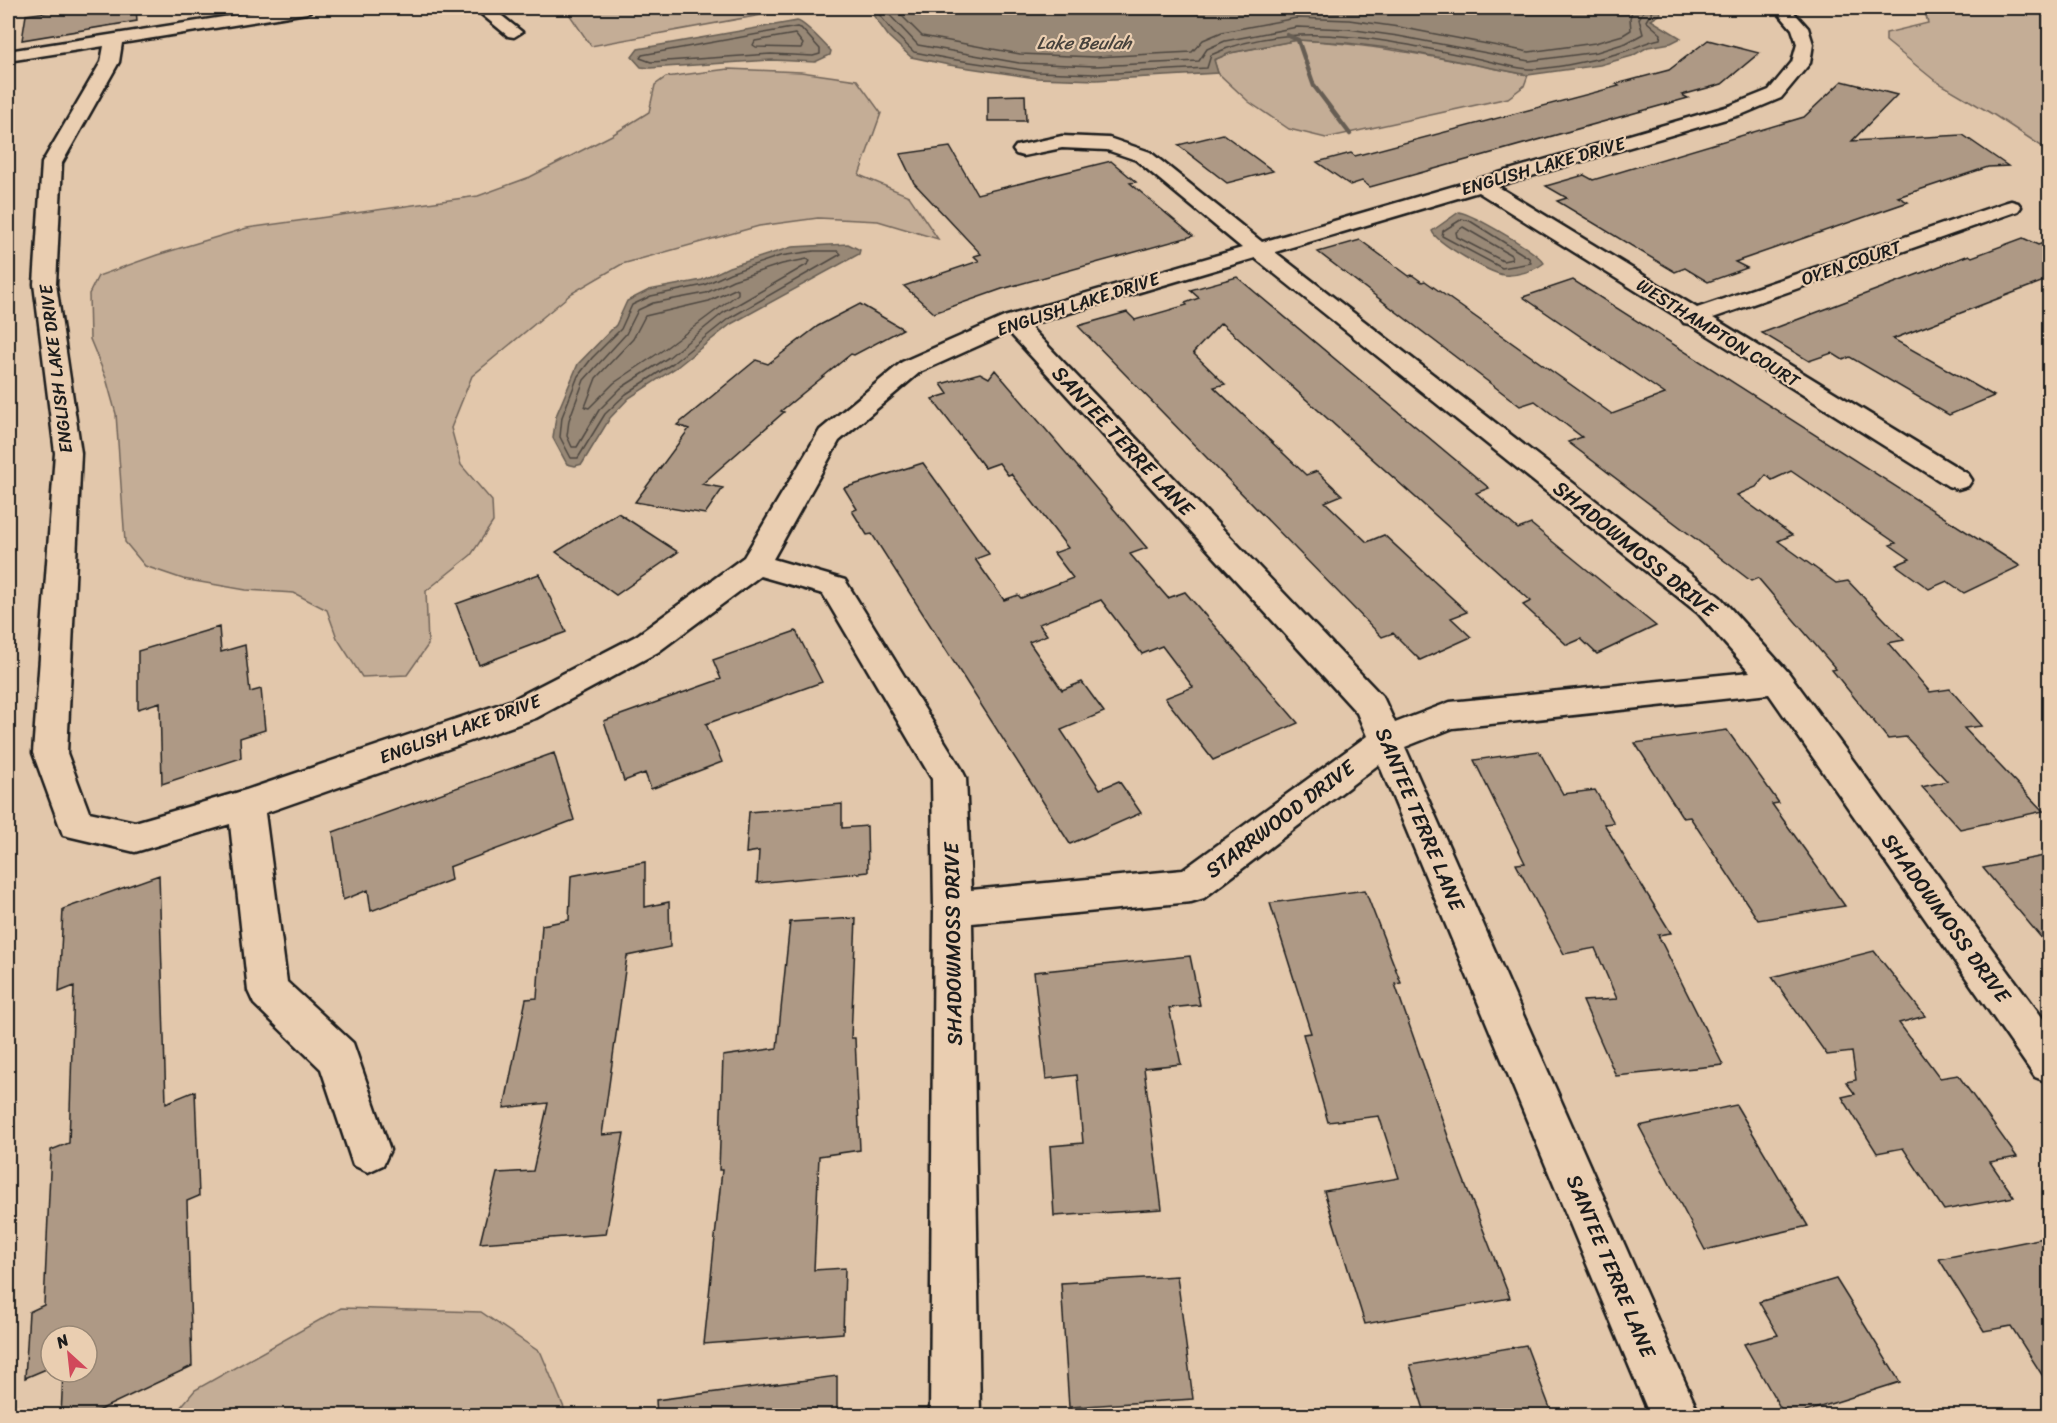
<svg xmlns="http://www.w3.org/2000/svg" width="2057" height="1423" font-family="Sriracha,sans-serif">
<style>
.green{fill:#c4ad96;stroke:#706459;stroke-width:1.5}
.water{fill:#988876;stroke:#665d52;stroke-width:1.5}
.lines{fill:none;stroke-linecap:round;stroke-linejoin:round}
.shore{stroke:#4e4740;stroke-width:1.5}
.stream{stroke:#665d52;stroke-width:4.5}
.building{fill:#ae9985;stroke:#1c1c1c;stroke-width:1.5}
.minor-casing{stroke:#1c1c1c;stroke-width:5}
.minor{fill:#eaceb1;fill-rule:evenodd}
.labels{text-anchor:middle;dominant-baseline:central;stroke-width:4.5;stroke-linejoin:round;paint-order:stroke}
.far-water-label{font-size:18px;font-style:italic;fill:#47423c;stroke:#eaceb1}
.far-street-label{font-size:18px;fill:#1c1c1c;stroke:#eaceb1}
.street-label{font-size:21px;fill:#1c1c1c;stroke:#eaceb1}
</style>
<rect width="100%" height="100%" fill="#e2c7ab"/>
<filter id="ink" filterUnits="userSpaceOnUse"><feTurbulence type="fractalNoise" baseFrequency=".0167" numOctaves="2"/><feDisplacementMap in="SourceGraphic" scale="12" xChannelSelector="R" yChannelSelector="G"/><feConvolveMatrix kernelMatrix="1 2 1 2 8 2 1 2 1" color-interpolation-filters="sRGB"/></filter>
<g filter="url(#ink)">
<path class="green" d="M565,8H799L591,46Z
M1918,8H2049V151L1994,115L1934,80L1886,41V33L1928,23L1926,16Z
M1298,40C1376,44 1451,60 1528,75L1524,86L1508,98L1326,138L1289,129L1249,102L1218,73L1214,60L1230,53Z
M728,69L801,72L857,80L881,113L859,175L909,196L938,239L878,221L818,218L759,226L622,264L572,293L472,376L451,428L461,465L492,501L493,522L471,555L426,591L428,645L407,675L362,677L337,638L327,610L294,593L246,590L183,579L145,566L125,542L116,414L106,378L90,339L89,294L98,276L157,255L247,228L478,196L530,177L612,135L649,112L655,85L666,77Z
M341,1308L481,1312L541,1353L567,1415H174L195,1390Z"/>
<path class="water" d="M868,8H1659L1661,14L1651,20L1681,38L1671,43L1648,47L1632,56L1600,65L1528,75L1396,49L1347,43L1298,40L1230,53L1214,60L1218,73L1096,80L1036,78L949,65L911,57L889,37Z
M797,21C805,22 823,43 831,51L830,55L815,62L772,60L650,68L641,67L632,57L638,49Z
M1459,212C1472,214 1538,252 1544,263C1534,271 1516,276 1504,275C1490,273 1436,243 1432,231Z
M848,244L860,250L859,254L731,324L677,367L629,398L610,418L582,464L575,466L567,464L553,438L556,416L578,364L616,325L627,301L649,290L702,280L729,267L792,247Z"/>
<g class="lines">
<path class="shore" d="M874,8L893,32L914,52L950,59L1036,72L1096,74L1207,68L1211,55C1290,18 1384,40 1466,56C1486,60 1507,67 1528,69C1551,70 1604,58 1626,51C1638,47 1647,41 1660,39L1661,34L1646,21L1654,8
M883,8L918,45L1019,63L1095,66L1199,61L1207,49L1225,41L1297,27L1348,29L1398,36L1529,61L1597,52L1626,43L1643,34L1639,19L1645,8
M894,8L922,36L1020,54L1095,57L1192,52L1203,40L1222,32L1296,18L1349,20L1399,27L1529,52L1595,43L1623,35L1631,30L1630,18L1633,8
M797,27L801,28L820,49V54L813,56L771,54L651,62L640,58L642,55Z
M795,34L803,44L801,48L756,47L753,45L755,41Z
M1462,219L1470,221L1529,258L1531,263L1502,268L1442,236L1443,231Z
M1463,227L1511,255L1512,259L1503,261L1457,237L1456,232Z
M814,251H838L841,254L728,319L673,363L626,394L605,414L578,458H571L560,437L562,417L578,376L592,358L621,329L632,305L651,296L704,285L730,273L780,256Z
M807,259L810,261L808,264L723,313L669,357L621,388L599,410L577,447H572L567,436L569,420L584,380L626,334L638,310L653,303L706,293L733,280L782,264Z
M735,289L738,290V294L663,350L614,383L589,408L585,407L596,378L633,339L645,316L709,301Z"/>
<path class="stream" d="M1287,35L1298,40L1314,86L1350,134"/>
</g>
<path class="building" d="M78,8H136L137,21L22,40L26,15Z
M1708,40L1759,53L1722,84L1682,95L1688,98L1370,187L1362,181L1350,185L1317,162L1351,153L1355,156L1619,86L1616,84L1669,70Z
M1842,81L1897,95L1852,141L1963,135L2008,166L1988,167L1898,197L1908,202L1735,262L1747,268L1708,282L1685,268L1675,272L1557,201L1567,198L1546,186L1584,175L1593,180L1804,117Z
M1025,95L1026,121H988V96Z
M1223,134L1273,171L1227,183L1178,145Z
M950,147L977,194L1111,161L1136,182L1130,183L1193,236L1002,289L934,313L904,286L979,261L974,256L981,254L914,183L900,154Z
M2023,238L2038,245L2049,241V279L1893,339L1994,396L1949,415L1850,357L1843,360L1832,353L1809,361L1762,333L1929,270L1969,255L1972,257Z
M1360,240L1409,276L1412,275L1422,282L1425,281L1612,414L1665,394L1523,297L1573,280L2020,566L1964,593L1947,581L1929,589L1896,565L1910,559L1890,545L1896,543L1791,471L1772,480L1766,475L1756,487L1737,495L1792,535L1778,541L1836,583L1848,581L1904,640L1888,643L1930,692L1950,689L1982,726L1964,728L2043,811L1960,829L1922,787L1947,781L1906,737L1888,739L1832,670L1836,669L1758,578L1751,581L1568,442L1582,437L1535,401L1520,406L1318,252Z
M1237,277L1489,488L1476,493L1518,529L1531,524L1656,626L1597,654L1581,639L1567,645L1523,605L1531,601L1221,323L1193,353L1225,384L1214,387L1306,475L1317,471L1342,495L1325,502L1367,542L1384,535L1467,612L1451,618L1471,637L1420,660L1393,633L1382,637L1078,326L1127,312L1135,320L1187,305L1185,303L1199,298L1190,290Z
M860,304L903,329L854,355L851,354L781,411L784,412L702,484L723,488L705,514L635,502L689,429L677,425L756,360L768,364L818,326Z
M995,370L1147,548L1130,554L1168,598L1185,592L1298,723L1213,760L1165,698L1193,687L1162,646L1142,654L1101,600L1039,624L1047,635L1029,642L1062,690L1082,682L1104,712L1061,730L1100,789L1119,781L1141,813L1070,844L872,534L867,535L852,511L857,509L844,488L923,463L989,554L975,559L1004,600L1018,595L1021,598L1073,578L1054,553L1068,548L1011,474L1008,475L999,463L985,468L932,399L948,394L941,384L980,373L989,378Z
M618,513L678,552L616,595L556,552Z
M539,574L566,632L479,665L456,604Z
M219,627L221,652L245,645L250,692L261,689L265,730L240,738L241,758L162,784L160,702L138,709V651Z
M796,631L822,682L706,724L722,762L651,789L645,773L624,781L604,721L721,679L713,660Z
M1727,730L1779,803L1772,804L1845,906L1758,920L1690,817L1683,818L1635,743Z
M1539,751L1563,794L1595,790L1614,823L1604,824L1671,933L1658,935L1723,1065L1616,1076L1583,1001L1617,999L1595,948L1564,954L1516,864L1525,863L1474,760Z
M554,753L574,820L449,867L451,880L371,911L368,890L343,900L333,832Z
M842,804V828L867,826L868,872L757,883L759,851L746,853L749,812Z
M2049,855V947L1983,868Z
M645,862V907L669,902L670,947L627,956L602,1135L624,1133L606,1234L480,1243L497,1173L533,1171L548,1103L504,1108L526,999L537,998L542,925L569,920L571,876Z
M159,875L166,1103L195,1091L199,1196L187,1201L192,1366L87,1416H61L63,1372H87V1336H51V1367L25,1378L29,1312L44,1305L51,1150L69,1143L74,986L59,992L63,909Z
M1365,890L1401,983L1395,984L1459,1168L1510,1298L1365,1324L1324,1191L1399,1178L1379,1116L1328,1122L1303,1034L1311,1033L1270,903Z
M856,918L851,1038H855L860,1150L819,1156L814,1270L845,1268L843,1333L704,1344L722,1170H719L723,1056L777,1048L790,922Z
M1874,951L1925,1016L1899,1023L1940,1078L1958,1075L2017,1157L1990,1162L2014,1197L1944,1210L1903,1148L1877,1153L1842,1097L1855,1094L1846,1082L1856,1080L1852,1052L1827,1055L1772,977Z
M1190,956L1200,1005L1169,1008L1181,1064L1144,1068L1162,1209L1054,1216L1050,1146L1083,1143L1077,1075L1046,1079L1034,972Z
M1736,1105L1808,1226L1705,1250L1639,1126Z
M2049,1237V1386L2011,1326L1984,1331L1939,1259Z
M1177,1276L1193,1399L1069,1407L1061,1283Z
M1836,1279L1900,1382L1792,1416H1785L1744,1344L1778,1335L1759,1302Z
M1526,1345L1553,1416H1426L1410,1365Z
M837,1376V1416H657L656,1400Z"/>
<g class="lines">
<g class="minor-casing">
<path id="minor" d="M280,8H315L307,13L122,43L119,62L62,163L56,284L81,453L67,753L89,812L135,822L246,790L512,700L636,636L744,557L820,430L902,362L1004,317L1242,248L1136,160L1107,150L1062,148L1023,156L1016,154L1013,150L1016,146L1062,136L1109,138L1150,152L1262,242L1729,106L1769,90L1792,62L1797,44L1792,29L1774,8H1790L1808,28L1813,44L1810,63L1781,98L1743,114L1497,186L1697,308L2004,203L2011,201L2018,203L2021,207L2018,211L1713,318L1968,474L1972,480L1968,486L1958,489L1948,486L1690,324L1684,323L1681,319L1478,192L1275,252L1720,597L1788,672L2050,1028V1083L2035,1077L1769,694L1453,728L1405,747L1700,1416H1650L1379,764L1204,898L1191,902L972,923L980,1416H930L934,908L932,779L823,594L760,576L658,652L536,718L265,813L287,982L353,1043L390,1150L383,1165L368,1172L353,1165L321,1069L254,1004L248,991L230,824L135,852L63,835L33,753L55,453L34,284L42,163L101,62L104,46L8,61V51ZM1255,258L1698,613L1750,672L1450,702L1395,723L1383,697L1028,325ZM1009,332L1357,713L1367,736L1183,870L971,890L966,778L961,768L845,580L773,559L839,441L920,372Z
M474,8H492L522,32L514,37L508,36Z"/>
</g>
<use href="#minor" class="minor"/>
</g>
</g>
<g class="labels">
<g class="far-water-label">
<text x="1084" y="43">Lake Beulah</text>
</g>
<g class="far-street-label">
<text transform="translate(1543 166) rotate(-16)">ENGLISH LAKE DRIVE</text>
<text transform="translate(1851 263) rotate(-19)">OYEN COURT</text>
<text transform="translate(1078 304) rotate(-18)">ENGLISH LAKE DRIVE</text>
<text transform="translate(1718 333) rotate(32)">WESTHAMPTON COURT</text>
<text transform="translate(56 369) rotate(-97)">ENGLISH LAKE DRIVE</text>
<text transform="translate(460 729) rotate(-20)">ENGLISH LAKE DRIVE</text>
</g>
<g class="street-label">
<text transform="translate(1123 441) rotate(47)">SANTEE TERRE LANE</text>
<text transform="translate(1635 549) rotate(39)">SHADOWMOSS DRIVE</text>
<text transform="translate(1280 819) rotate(-37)">STARRWOOD DRIVE</text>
<text transform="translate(1420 819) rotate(67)">SANTEE TERRE LANE</text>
<text transform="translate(1946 918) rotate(54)">SHADOWMOSS DRIVE</text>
<text transform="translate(953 944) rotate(-91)">SHADOWMOSS DRIVE</text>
<text transform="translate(1611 1266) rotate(67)">SANTEE TERRE LANE</text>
</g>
</g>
<rect width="2057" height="1423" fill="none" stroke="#eaceb1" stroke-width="30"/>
<rect x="15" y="15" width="2027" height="1393" fill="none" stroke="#1c1c1c" stroke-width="2" filter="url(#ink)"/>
<g transform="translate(69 1354) rotate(333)"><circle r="28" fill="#eaceb1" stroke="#988775" stroke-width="1.5"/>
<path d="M0-4.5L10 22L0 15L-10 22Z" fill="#d1495b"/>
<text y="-9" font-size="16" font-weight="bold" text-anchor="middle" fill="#1c1c1c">N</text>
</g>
</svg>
